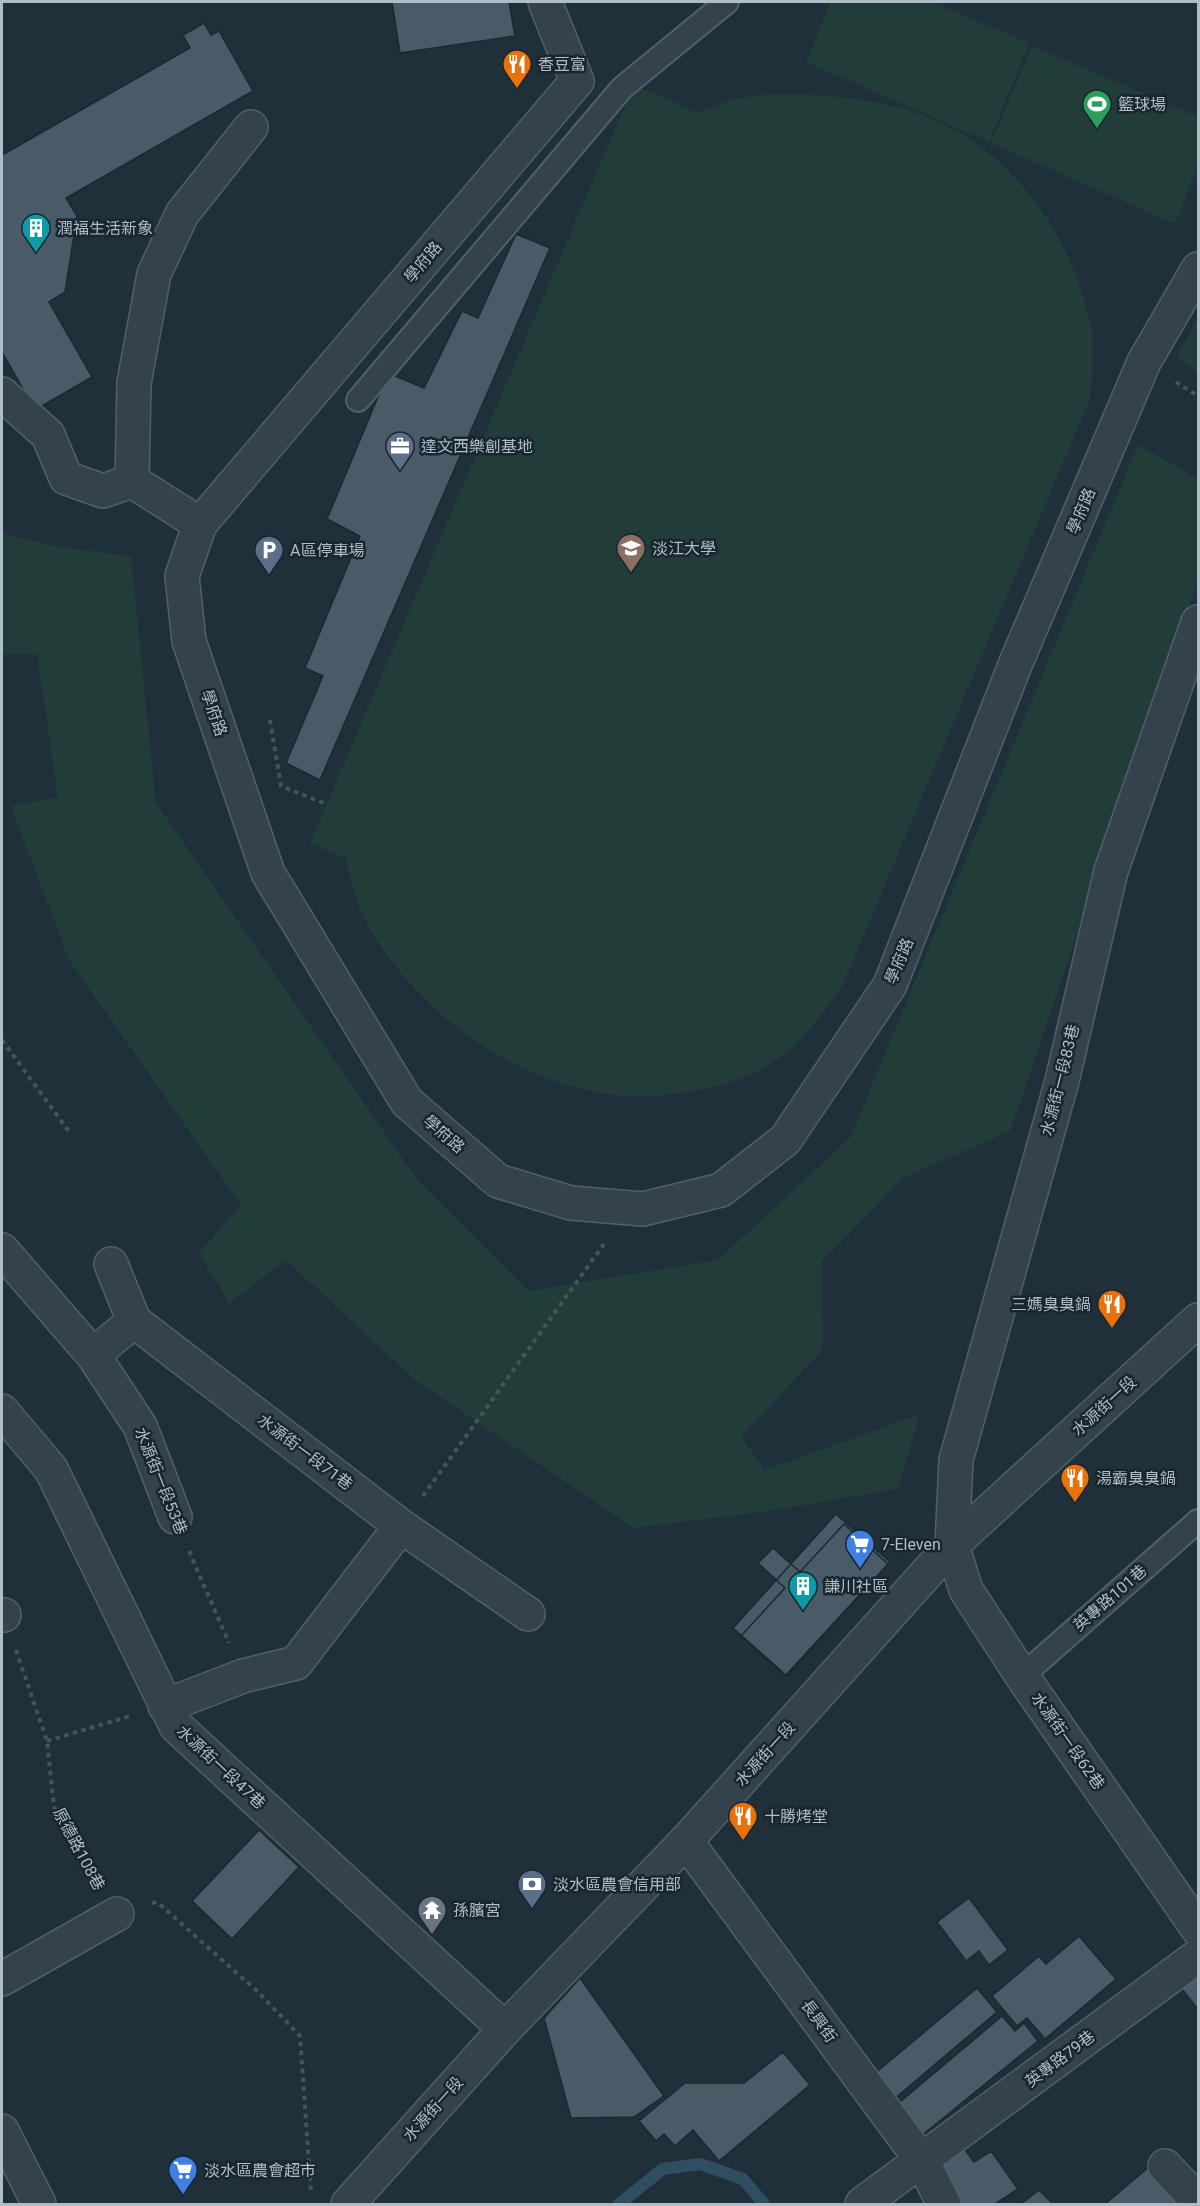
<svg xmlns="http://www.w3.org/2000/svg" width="1200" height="2206" font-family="Roboto,'Noto Sans TC',sans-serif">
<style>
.green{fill:#223c3a}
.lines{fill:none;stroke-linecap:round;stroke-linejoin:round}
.stream{stroke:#304e61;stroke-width:12}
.building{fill:#485b67;stroke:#1b2831;stroke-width:1.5}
.service-casing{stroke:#516069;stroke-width:26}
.minor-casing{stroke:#516069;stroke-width:36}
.tertiary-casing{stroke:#516069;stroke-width:36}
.path{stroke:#3f5856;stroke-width:4;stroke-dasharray:4.5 4.5;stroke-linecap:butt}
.service{stroke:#33424b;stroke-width:22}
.minor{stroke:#33424b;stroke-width:33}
.tertiary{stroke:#33424b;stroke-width:33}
.labels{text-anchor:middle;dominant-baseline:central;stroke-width:5;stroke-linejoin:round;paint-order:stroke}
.poi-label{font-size:16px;fill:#aebdc7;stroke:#19262f;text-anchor:start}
.street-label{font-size:16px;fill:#aebdc7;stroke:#19262f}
</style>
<rect width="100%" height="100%" fill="#20303b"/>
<path class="green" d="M831,2H932L1029,43L989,142L806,62Z
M1032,46L1198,117V165L1175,224L991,143Z
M634,85L699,113C709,109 719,104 729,101C764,91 802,94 838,97C873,101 906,107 939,122C1011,155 1065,228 1085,304C1087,313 1091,322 1092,331C1094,353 1092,376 1090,399L842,987C821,1015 807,1037 779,1058C748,1080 711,1090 673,1094C654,1096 633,1098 614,1095C516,1083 421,1015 371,931C358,909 352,882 345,858L310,843Z
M1198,318V372L1176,357Z
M1138,445L1198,479V580L1010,1131L903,1178L822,1261L823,1349L741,1437L765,1470L920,1414L898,1489L763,1512L634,1528L415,1380L286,1260L229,1303L199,1253L241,1205L69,960L11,806L58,797L37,654H2V533L59,547L131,556L156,803L416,1178L529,1291L718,1260L850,1138Z"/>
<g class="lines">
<path class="stream" d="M619,2204L663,2169L700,2164L743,2179L764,2204"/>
</g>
<path class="building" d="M392,2H509L515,36L400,53Z
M204,23L211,35L219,31L253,91L66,198L77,216L65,292L49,302L92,377L35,410L2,352V155L190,48L183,35Z
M516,234L550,248L320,780L286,763L323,676L305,668L360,536L327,519L388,373L424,388L462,311L478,318Z
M836,1514L890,1562L787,1676L733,1628Z
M844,1524L888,1564L785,1676L741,1636L785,1588L758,1563L773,1548L800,1572Z
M259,1830L299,1867L232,1939L192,1901Z
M969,1898L1008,1950L989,1965L979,1951L966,1961L937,1922Z
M1079,1936L1116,1979L1045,2039L1027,2018L1017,2026L992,1996L1039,1956L1046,1964Z
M1198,1974V2009L1181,1988Z
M580,1978L664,2096L634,2117L571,2118L544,2018Z
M977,1988L997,2012L887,2105L867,2080Z
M1002,2016L1015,2031L1024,2023L1038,2041L920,2137L894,2107Z
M783,2052L810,2085L719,2161L693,2130L675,2146L664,2134L656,2141L639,2121L685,2083H744Z
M959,2141L974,2162L991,2151L1018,2189L995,2204H959L929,2161Z
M1149,2167L1180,2202L1178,2204H1105Z
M1039,2190L1053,2204H1021Z"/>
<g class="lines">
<g class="service-casing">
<path id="service" d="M358,400L622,88L727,2
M1022,1676L1198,1521"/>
</g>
<g class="minor-casing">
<path id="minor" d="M545,2L577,81L200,524L182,576L189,641L268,873L407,1102L498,1181L571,1203L643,1209L721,1190L785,1140L890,985L1015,665L1144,362L1198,269
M2,394L48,435L66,478L103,491L132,481L200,524
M132,481L134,383L154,274L182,214L251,127
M1198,622L1111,871L1062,1081L956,1460L952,1545L966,1590L1022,1676L1198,1929
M2,1250L93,1355L140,1426L175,1517
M111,1264L134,1321L401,1526L528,1614
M93,1355L134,1321
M2,1411L51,1469L176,1726L505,2029
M2,1615H4
M165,1706L243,1676L296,1663L401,1526
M686,1841L922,2161L944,2204
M2,1979L117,1914
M2,2131L39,2204
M1165,2166L1198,2201
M862,2204L1198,1956"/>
</g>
<g class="tertiary-casing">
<path id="tertiary" d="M348,2204L505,2029L686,1841L952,1545L1198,1320"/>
</g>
<path class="path" d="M1176,382L1198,396
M270,720L281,786L326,804
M2,1040L70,1133
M423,1496L604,1244
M189,1551L229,1643
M16,1650L47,1741L54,1807L87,1871L96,1884
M47,1741L130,1716
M152,1903L157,1902L257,1991L300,2036L311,2193"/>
<use href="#service" class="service"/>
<use href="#minor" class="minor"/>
<use href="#tertiary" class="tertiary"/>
</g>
<defs>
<g id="restaurant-pin" transform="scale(1.5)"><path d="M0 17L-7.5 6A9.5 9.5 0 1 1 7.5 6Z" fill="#e8710a" stroke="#19262f"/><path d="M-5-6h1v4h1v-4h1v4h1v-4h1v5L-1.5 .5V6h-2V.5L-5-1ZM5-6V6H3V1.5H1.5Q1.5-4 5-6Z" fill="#fff"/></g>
<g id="stadium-pin" transform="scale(1.5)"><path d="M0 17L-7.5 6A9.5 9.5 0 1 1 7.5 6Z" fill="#2e9e5b" stroke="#19262f"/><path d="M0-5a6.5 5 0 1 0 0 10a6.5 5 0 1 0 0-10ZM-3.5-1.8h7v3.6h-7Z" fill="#fff"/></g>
<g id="building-pin" transform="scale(1.5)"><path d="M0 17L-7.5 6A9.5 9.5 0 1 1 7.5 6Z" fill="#0f9aa8" stroke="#19262f"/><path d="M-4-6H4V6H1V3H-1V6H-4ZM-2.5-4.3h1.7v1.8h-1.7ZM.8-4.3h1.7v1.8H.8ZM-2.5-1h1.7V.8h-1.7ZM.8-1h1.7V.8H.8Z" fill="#fff"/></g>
<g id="office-pin" transform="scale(1.5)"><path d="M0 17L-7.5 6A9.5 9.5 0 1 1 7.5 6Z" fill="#5c6f8a" stroke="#19262f"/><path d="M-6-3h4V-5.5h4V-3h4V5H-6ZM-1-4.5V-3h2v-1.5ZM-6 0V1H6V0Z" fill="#fff"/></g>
<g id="university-pin" transform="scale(1.5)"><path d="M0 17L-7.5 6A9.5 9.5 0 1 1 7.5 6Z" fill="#8d6e63" stroke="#19262f"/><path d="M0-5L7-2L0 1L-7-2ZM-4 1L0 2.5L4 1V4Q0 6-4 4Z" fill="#fff"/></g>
<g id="parking-pin" transform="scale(1.5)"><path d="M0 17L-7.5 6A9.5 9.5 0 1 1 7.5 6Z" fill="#5c6f8a" stroke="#19262f"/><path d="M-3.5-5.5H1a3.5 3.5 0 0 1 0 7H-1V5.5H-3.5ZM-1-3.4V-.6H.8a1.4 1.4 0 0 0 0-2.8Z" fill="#fff"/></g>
<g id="supermarket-pin" transform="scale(1.5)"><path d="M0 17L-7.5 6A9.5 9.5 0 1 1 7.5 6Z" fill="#3f7fe0" stroke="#19262f"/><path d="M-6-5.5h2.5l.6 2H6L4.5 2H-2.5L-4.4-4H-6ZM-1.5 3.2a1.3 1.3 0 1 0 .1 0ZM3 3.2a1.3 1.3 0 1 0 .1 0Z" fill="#fff"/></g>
<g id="bank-pin" transform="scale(1.5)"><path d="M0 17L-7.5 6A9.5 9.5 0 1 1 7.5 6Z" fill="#5c6f8a" stroke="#19262f"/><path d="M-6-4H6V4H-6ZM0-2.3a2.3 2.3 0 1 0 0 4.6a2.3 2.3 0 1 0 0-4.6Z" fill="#fff"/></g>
<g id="temple-pin" transform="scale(1.5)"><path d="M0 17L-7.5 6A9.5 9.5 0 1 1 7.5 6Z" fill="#6b7280" stroke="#19262f"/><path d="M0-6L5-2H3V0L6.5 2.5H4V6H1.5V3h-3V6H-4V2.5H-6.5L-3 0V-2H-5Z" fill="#fff"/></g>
</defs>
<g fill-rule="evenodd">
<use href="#restaurant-pin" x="517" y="64"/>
<use href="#stadium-pin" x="1097" y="104"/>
<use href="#building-pin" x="36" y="228"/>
<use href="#office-pin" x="400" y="446"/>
<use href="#university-pin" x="631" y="548"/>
<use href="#parking-pin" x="269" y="550"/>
<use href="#restaurant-pin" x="1112" y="1304"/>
<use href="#restaurant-pin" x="1075" y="1478"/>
<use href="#supermarket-pin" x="860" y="1544"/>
<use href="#building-pin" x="803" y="1586"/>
<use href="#restaurant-pin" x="743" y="1816"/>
<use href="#bank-pin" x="532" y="1884"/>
<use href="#temple-pin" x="432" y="1910"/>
<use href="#supermarket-pin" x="183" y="2170"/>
</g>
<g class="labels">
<g class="poi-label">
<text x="538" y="64">香豆富</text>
<text x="1118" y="104">籃球場</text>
<text x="57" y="228">潤福生活新象</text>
<text x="421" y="446">達文西樂創基地</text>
<text x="652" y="548">淡江大學</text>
<text x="290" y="550">A區停車場</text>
<text x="1091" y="1304" text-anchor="end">三媽臭臭鍋</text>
<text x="1096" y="1478">湯霸臭臭鍋</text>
<text x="881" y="1544">7-Eleven</text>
<text x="824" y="1586">謙川社區</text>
<text x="764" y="1816">十勝烤堂</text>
<text x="553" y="1884">淡水區農會信用部</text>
<text x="453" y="1910">孫臏宮</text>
<text x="204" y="2170">淡水區農會超市</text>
</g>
<g class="street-label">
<text transform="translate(423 262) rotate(-50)">學府路</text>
<text transform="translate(1081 511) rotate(-67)">學府路</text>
<text transform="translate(214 713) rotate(71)">學府路</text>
<text transform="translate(899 961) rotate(-67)">學府路</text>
<text transform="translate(1060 1080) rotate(-76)">水源街一段83巷</text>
<text transform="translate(444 1134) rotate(41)">學府路</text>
<text transform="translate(1104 1406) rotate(-42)">水源街一段</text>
<text transform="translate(305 1452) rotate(37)">水源街一段71巷</text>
<text transform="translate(161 1481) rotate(68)">水源街一段53巷</text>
<text transform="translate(1110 1598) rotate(-41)">英專路101巷</text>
<text transform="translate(1068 1741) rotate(55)">水源街一段62巷</text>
<text transform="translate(765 1754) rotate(-48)">水源街一段</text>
<text transform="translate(221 1767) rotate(43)">水源街一段47巷</text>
<text transform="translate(79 1849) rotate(62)">原德路108巷</text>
<text transform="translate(819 2021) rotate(54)">長興街</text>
<text transform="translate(1060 2059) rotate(-37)">英專路79巷</text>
<text transform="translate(433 2109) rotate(-48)">水源街一段</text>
</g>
</g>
<rect width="1200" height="2206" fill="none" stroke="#aebdc7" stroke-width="6"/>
</svg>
